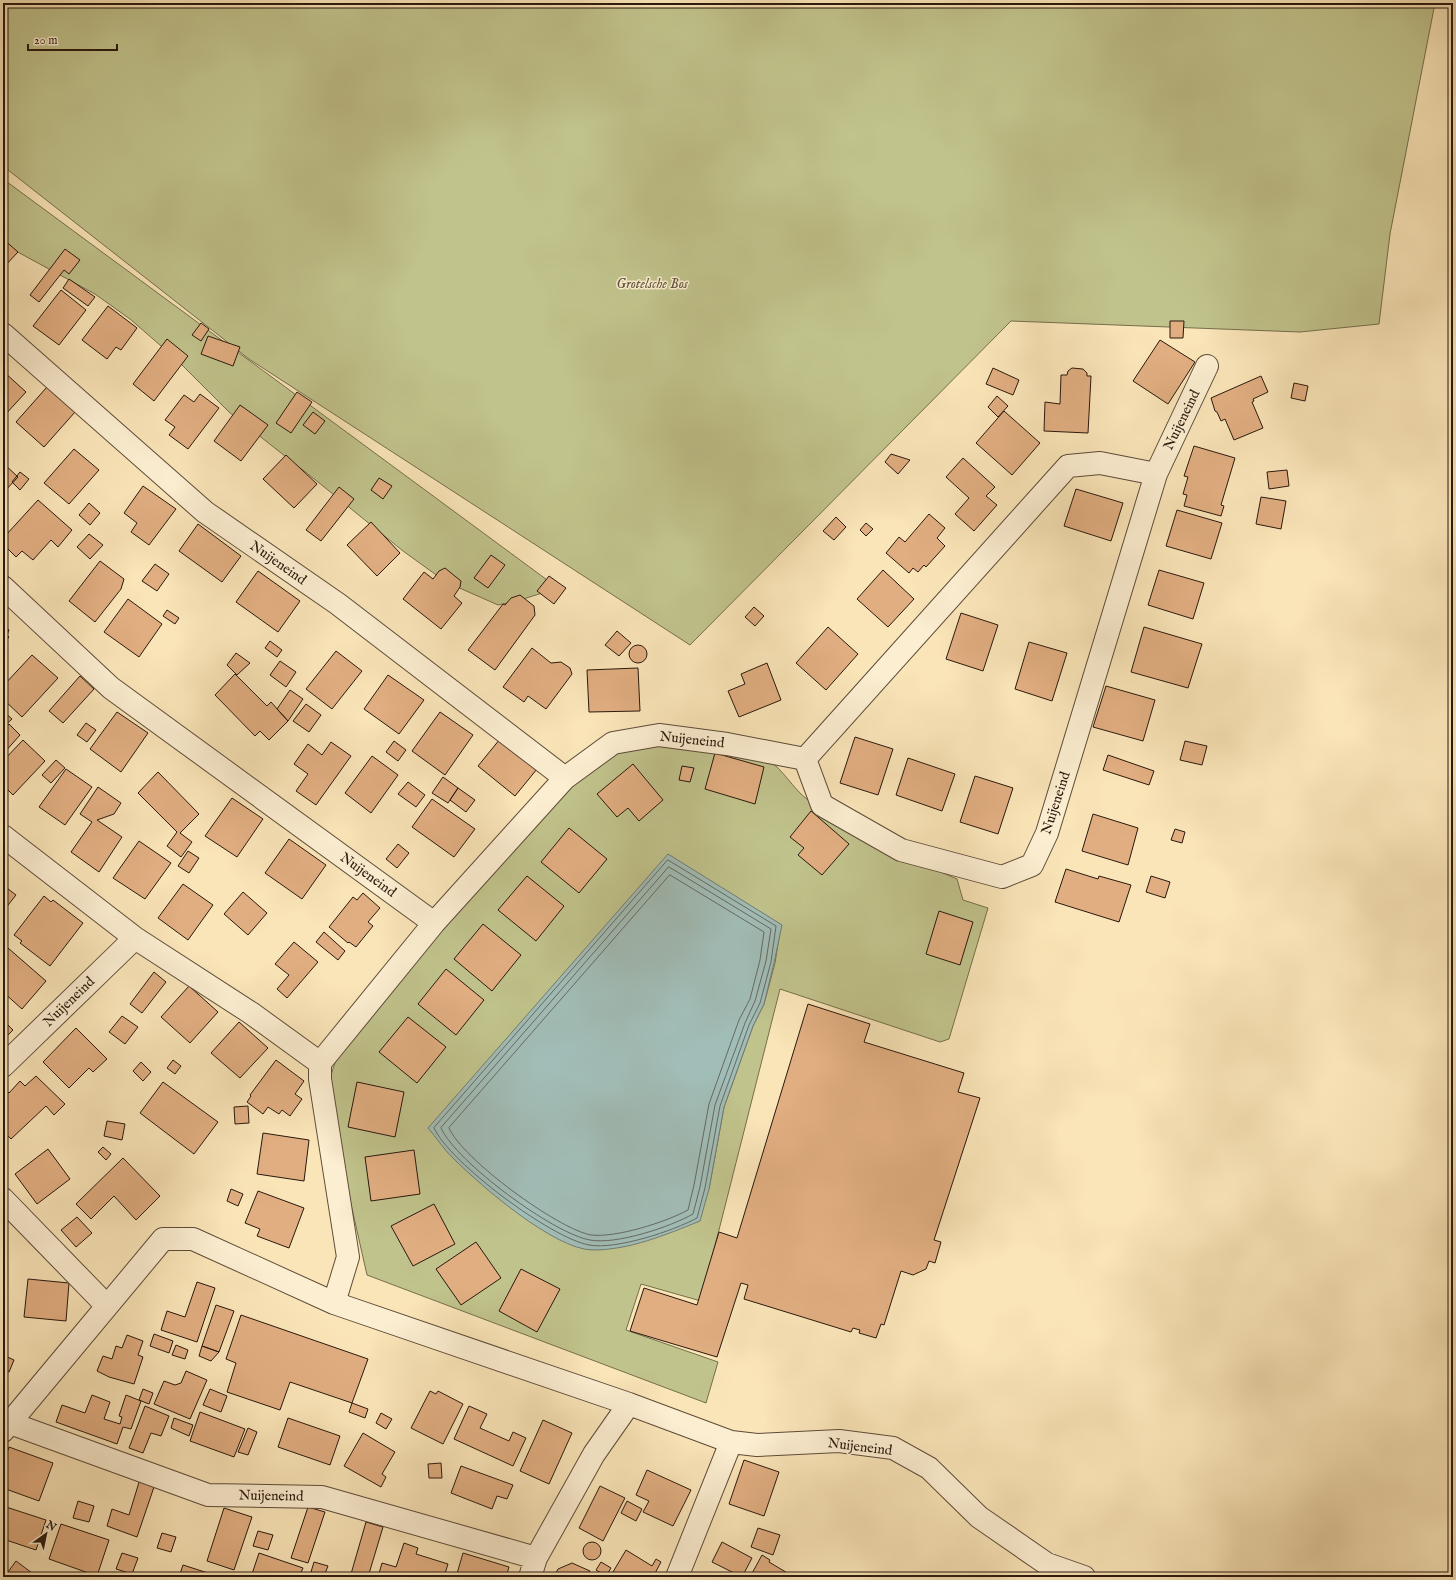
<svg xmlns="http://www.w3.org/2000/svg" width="1456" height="1580" font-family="'IM FELL English',serif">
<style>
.green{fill:#c1c38c;stroke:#756e4c;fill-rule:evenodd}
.water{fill:#a1bdb7;stroke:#717b73}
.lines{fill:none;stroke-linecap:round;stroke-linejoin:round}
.shore{stroke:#656a62;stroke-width:1}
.building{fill:#e1ae81;stroke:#29180d}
.minor-casing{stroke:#5d4b38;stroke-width:24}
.minor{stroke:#fceed1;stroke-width:22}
.labels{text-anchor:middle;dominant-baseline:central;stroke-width:3;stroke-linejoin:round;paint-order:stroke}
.park-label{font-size:14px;font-style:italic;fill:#5e5439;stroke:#fceed1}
.street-label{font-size:14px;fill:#29180d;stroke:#fceed1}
</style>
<rect width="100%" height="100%" fill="#fae5b8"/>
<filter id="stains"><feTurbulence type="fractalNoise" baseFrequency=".005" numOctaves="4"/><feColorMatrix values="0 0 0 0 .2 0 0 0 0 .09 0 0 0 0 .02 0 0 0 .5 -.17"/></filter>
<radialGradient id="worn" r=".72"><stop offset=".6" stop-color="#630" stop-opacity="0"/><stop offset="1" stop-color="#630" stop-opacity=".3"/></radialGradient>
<path class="green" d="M3,3H1435L1390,234L1379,324L1300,332L1011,321L690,645L249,359L3,166Z
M3,179L558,588L520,600L498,605L446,582L403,551L318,482L229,412L176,359L130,319L95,294L3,244Z
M640,742L767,759C784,770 792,788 808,800C852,835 906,857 957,879L963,900L988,908L949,1039L940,1042L780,989L701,1301L641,1284L626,1330L718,1362L706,1403L367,1275L329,1107L331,1075L340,1047L575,769ZM781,924L775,963L764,1004L753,1026L724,1107L709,1189L550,1234L501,1200Z"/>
<path class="water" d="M668,854L782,925L774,963L764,1004L753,1026L724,1107L709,1189L700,1221C665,1235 630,1250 592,1250C554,1249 481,1186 454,1159C444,1150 437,1138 428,1128Z"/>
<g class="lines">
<path class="shore" d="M668,860L776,926L771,962L760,1003L749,1025L720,1106L705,1188L697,1218C673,1231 616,1250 589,1245C551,1238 450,1163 434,1128Z
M669,867L771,929L766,961L755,1001L745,1023L715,1105L700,1187L693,1214C670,1227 616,1245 590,1240C554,1234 456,1162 441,1128Z
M670,875L764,932L760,960L750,999L739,1020L709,1104L694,1185L688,1210C666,1222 616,1238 591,1235C558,1229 462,1159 449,1128Z"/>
</g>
<path class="building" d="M3,239L18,252L3,268Z
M65,249L80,260L69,274L64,270L39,302L30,295Z
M69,279L95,297L88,306L63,288Z
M61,290L86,310L59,345L33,326Z
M108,306L137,328L121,350L116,347L107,359L82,340Z
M1170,321H1184L1183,338H1170Z
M201,323L209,329L201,341L192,335Z
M208,336L240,347L233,366L201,354Z
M167,339L188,356L154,401L133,384Z
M1160,340L1195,362L1168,404L1133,381Z
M993,368L1019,380L1013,395L986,384Z
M1072,368L1083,369L1087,373V376H1091L1088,433L1044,431L1045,402L1060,404L1061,375H1067L1068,371Z
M4,372L26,392L3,417V373Z
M1261,376L1268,392L1253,399L1254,401L1252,402L1263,428L1234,440L1225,419L1221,421L1217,412L1215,411L1211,398Z
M1294,383L1308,386L1305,401L1291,398Z
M47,387L75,412L44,447L16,422Z
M297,392L312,402L291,433L276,423Z
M200,394L219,408L188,449L169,435L175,427L165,420L184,395L194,402Z
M997,396L1008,406L998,417L988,407Z
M240,405L268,425L241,461L214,441Z
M1004,411L1040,443L1012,475L976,443Z
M313,412L325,421L315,434L303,425Z
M1194,446L1235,458L1221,505L1224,506L1221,516L1184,506L1187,495L1183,494L1188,477L1184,476Z
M74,449L99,470L69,504L44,483Z
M891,454L910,460L898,474L885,462Z
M286,455L317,484L294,508L263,479Z
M963,458L995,487L986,496L997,505L974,531L955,514L969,498L946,477Z
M3,463L18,477L3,493Z
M1287,470L1289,486L1269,489L1267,472Z
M20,472L29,479L20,490L12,482Z
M379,478L392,486L383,499L371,490Z
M143,486L176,509L149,545L131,532L137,523L124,513Z
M339,487L354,499L321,541L306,530Z
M1076,489L1123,503L1111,541L1064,526Z
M1261,497L1286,501L1281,529L1256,524Z
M38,500L72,530L58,547L51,540L33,560L22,551L16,557L3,544V541L7,537L6,535Z
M89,503L100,513L90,525L79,515Z
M1177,510L1222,523L1211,559L1166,546Z
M929,514L945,528L937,538L945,546L926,567L924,565L918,572L913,568L909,573L886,553L899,537L905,542Z
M836,517L846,527L834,540L823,531Z
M371,522L400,553L377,576L347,545Z
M866,523L873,529L866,536L860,530Z
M198,524L241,556L222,582L179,551Z
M89,534L103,545L90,559L77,547Z
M491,555L505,565L488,588L474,578Z
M100,561L124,579L121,589L95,622L69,601Z
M155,564L169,574L157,591L142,581Z
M445,568L461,581L460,587L454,596L462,603L441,629L403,599L424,572L433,579L439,571Z
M883,570L914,599L888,627L857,599Z
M1159,570L1204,583L1193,619L1148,605Z
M258,571L300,601L278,632L236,602Z
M549,576L566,588L554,604L537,591Z
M520,595L534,606L535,615L495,670L468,650L503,604L505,605L511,598Z
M128,599L162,624L139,657L104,632Z
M754,607L764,616L755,626L745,617Z
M167,610L179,618L175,624L163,616Z
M961,613L998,625L983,671L946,659Z
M3,624L9,630L7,635L9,637L3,644Z
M828,627L858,654L826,690L796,663Z
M1144,627L1202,644L1188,688L1131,672Z
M617,631L631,643L619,656L605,645Z
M270,641L282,650L277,657L265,648Z
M1029,642L1067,653L1052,701L1015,689Z
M629 654a9 9 0 1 1 18 0a9 9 0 1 1-18 0Z
M532,648L551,663L561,662L570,668L572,674L546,709L528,696L524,702L503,687Z
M336,651L362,671L332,709L306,689Z
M236,653L250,663L237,675L227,665Z
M32,655L58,678L22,717L3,699V686Z
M280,661L296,672L286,687L270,675Z
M767,663L781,700L739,717L728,691L745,684L741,674Z
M638,668L640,711L589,712L587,670Z
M235,674L267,706L271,702L288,721L269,740L260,731L255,736L215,695Z
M388,675L424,700L399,734L364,709Z
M80,676L94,689L63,723L49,711Z
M1106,686L1155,700L1143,741L1093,727Z
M290,690L303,699L288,721L277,709Z
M306,704L321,715L309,732L293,721Z
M3,711L12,719L3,727Z
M117,712L148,733L121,772L90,749Z
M440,712L473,735L445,775L412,751Z
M86,723L96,730L87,742L77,735Z
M9,724L20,735L4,753L3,731Z
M855,737L893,749L878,795L840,783Z
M500,739L537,769L515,796L478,766Z
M23,740L45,761L13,795L3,785V761Z
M394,741L406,750L398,761L386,752Z
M1185,741L1207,746L1202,765L1180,760Z
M331,742L351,756L316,805L296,791L308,774L294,764L308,744L322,755Z
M715,753L764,767L755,804L705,789Z
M1108,755L1154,771L1149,785L1103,770Z
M372,756L398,775L371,813L345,793Z
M908,758L955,774L942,811L896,795Z
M56,760L65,768L51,783L42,775Z
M633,764L663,800L639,821L628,808L617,817L597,794Z
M682,766L694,768L690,782L679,780Z
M66,769L92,787L65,825L39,807Z
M158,772L199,814L180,833L192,842L181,857L167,846L177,832L138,793Z
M975,776L1013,788L998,834L960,822Z
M443,777L458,788L448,803L432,793Z
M408,782L425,795L416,807L398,794Z
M98,787L121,803L114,814L97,820L122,837L99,872L71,852L92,822L80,814Z
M458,788L475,800L466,812L450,800Z
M232,798L263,819L237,857L205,836Z
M432,799L475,829L454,857L412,827Z
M811,811L849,844L822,875L798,855L804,848L790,837Z
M1093,814L1138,828L1128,865L1082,851Z
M569,828L607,859L579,893L541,862Z
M1175,829L1185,832L1182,843L1171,840Z
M289,839L326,865L302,899L265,873Z
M139,841L171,863L145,899L113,878Z
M398,844L409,853L397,868L386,859Z
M188,851L199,858L189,873L178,866Z
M1066,869L1098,879L1099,876L1131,885L1119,922L1055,902Z
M527,876L564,906L536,941L498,910Z
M1151,876L1170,882L1165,898L1146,892Z
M183,884L213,905L188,940L158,918Z
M3,885L16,895L5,909L3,908Z
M243,892L267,913L248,935L224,914Z
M363,893L380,908L368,922L373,926L356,947L349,942L348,943L329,927L353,897L357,900Z
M44,896L51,902L53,900L83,923L50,966L20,943L22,941L14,935Z
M939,911L973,922L960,965L926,954Z
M483,924L521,955L492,991L454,959Z
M324,932L345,951L338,960L316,942Z
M294,942L318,962L287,998L277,989L289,975L275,964Z
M8,948L46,981L22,1009L3,992V954Z
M446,969L484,1000L456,1035L418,1004Z
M154,972L166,982L142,1013L130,1004Z
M189,986L218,1012L190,1043L161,1017Z
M808,1004L870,1024L864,1042L964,1073L958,1092L980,1098L934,1240L941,1242L935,1263L929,1261L926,1269L913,1275L901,1271L884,1325L881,1324L876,1338L859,1333L860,1330L853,1328L851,1332L744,1299L748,1285L741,1283L717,1357L630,1331L644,1288L697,1305L719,1232L737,1238Z
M122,1016L138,1027L125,1044L109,1032Z
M408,1017L446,1047L417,1083L379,1052Z
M3,1020L13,1030L3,1040Z
M239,1022L268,1048L240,1078L211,1053Z
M76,1028L107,1059L93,1072L89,1068L69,1088L43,1062Z
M173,1060L181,1066L175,1074L167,1068Z
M276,1060L304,1081L295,1094L302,1099L290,1116L282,1110L279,1114L268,1107L263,1114L247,1102L251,1096L250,1095Z
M141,1062L151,1072L143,1081L133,1071Z
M36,1076L65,1104L54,1115L46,1106L11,1139L3,1131V1093L6,1090L9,1093L20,1081L25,1086Z
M163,1082L218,1122L194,1154L140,1113Z
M357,1082L404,1092L395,1137L348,1127Z
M248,1106L249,1123L235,1124L234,1107Z
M107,1121L125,1124L122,1140L104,1136Z
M263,1133L309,1140L304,1181L257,1174Z
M103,1147L111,1154L106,1160L98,1152Z
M48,1149L70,1179L37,1204L15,1174Z
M414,1150L420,1194L371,1201L365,1157Z
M123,1158L160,1196L136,1220L114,1196L91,1219L76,1204Z
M231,1189L243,1194L238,1206L227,1201Z
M258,1191L304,1208L289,1248L257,1236L260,1229L245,1223Z
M434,1204L455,1244L413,1266L391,1226Z
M77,1217L92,1233L76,1247L61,1230Z
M476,1242L501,1278L461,1305L436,1269Z
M521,1269L560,1289L537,1332L499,1311Z
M28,1279L69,1283L66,1321L24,1317Z
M197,1282L215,1288L197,1342L161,1330L167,1311L185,1317Z
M216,1305L234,1311L219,1352L202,1346Z
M241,1315L368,1359L352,1403L290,1382L280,1410L227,1392L236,1363L226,1359Z
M154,1334L173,1341L169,1353L150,1346Z
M127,1335L143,1341L138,1355L143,1357L134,1384L109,1377L97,1371L103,1356L112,1359L116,1346L122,1348Z
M176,1345L188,1350L185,1359L172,1355Z
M202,1346L219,1352L211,1361L199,1356Z
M3,1355L14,1360L9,1372L3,1370Z
M186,1371L207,1380L190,1419L154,1404L164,1381L175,1385L181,1383Z
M143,1389L153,1393L149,1404L139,1400Z
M210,1389L227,1396L221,1412L203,1405Z
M430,1391L436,1394L438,1391L463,1404L443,1444L411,1428Z
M92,1395L110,1402L104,1419L120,1424L122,1417L119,1416L126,1395L141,1401L131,1429L123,1427L117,1444L56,1422L62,1405L85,1413Z
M352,1403L368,1409L365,1418L349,1412Z
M145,1406L169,1416L161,1436L151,1433L143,1453L129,1448Z
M469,1406L487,1414L480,1428L509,1441L513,1432L526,1438L513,1466L454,1439Z
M200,1412L245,1429L234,1457L190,1441Z
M381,1413L392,1419L386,1429L376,1423Z
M174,1418L193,1425L189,1436L171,1428Z
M288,1418L340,1436L330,1465L278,1447Z
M543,1420L572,1433L549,1484L520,1471Z
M248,1428L257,1432L248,1455L238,1452Z
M363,1433L395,1452L382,1474L386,1477L381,1487L344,1466Z
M9,1447L53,1463L39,1501L3,1488V1465Z
M744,1460L779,1472L764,1516L729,1504Z
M441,1463L442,1478H429L428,1464Z
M461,1466L513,1485L507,1499L497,1496L492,1509L451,1493Z
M647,1470L691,1490L673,1526L643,1512L649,1501L636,1495Z
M140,1479L155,1484L137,1537L107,1526L112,1509L129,1515Z
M600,1486L625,1498L603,1541L579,1528Z
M78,1501L94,1506L89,1522L73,1518Z
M627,1501L642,1509L636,1521L621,1513Z
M3,1506L46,1520L36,1550L3,1539Z
M308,1507L325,1512L308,1563L291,1558Z
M224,1508L252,1517L234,1570L207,1561Z
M366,1522L383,1527L368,1577H363L351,1574Z
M61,1524L109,1540L97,1576L49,1559Z
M758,1528L780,1535L773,1555L751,1547Z
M258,1531L273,1535L268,1550L253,1546Z
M162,1533L176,1537L171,1552L157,1548Z
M722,1542L752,1558L742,1577H731L734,1573L712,1562Z
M583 1551a9 9 0 1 1 18 0a9 9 0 1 1-18 0Z
M404,1543L418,1548L416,1554L448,1564L444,1577H378L382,1563L396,1567Z
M626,1550L652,1566L656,1559L661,1562L653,1577H610Z
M122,1553L138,1558L132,1574L116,1569Z
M259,1553L303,1568L299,1577H251Z
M463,1553L509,1567L506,1577H456Z
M762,1555L770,1560L769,1562L794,1577H750Z
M16,1561L32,1573L31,1577H15L8,1572Z
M314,1562L328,1566L324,1576L311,1572Z
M601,1562L611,1568L606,1576L596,1570Z
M572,1563L590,1571L587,1577H554L558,1569Z
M183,1565L208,1573L207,1577H179Z
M114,1572L131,1577H113Z"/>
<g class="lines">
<g class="minor-casing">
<path id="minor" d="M3,334L205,512L338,604L565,778
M3,587L111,688L434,923
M805,759L822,805L901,850L1002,877L1032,865L1047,833L1156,474L1207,366
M805,759L1068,466L1100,463L1156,474
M3,836L135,938L251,1013L320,1063
M3,1066L135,938
M3,1199L106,1305
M334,1303L348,1257L320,1079V1063L434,923L565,778L613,743L659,735L727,744L805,759
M10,1423L208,1495L322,1497L536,1558
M3,1431L163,1239H193L334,1303L629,1404L731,1442L757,1445L839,1441L893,1448L929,1468L979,1517L1047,1564L1084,1577
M530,1577L536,1558L594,1454L629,1404
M677,1577L731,1442"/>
</g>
<use href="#minor" class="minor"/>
</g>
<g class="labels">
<g class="park-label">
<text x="652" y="284">Grotelsche Bos</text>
</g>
<g class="street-label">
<text transform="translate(1182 420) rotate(-64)">Nuijeneind</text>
<text transform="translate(278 563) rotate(35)">Nuijeneind</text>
<text transform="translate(692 740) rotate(6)">Nuijeneind</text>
<text transform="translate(1056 803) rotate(-72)">Nuijeneind</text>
<text transform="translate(368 875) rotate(36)">Nuijeneind</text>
<text transform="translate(69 1002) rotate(-44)">Nuijeneind</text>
<text transform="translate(860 1447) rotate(7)">Nuijeneind</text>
<text transform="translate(271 1496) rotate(1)">Nuijeneind</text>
</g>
</g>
<rect width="1456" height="1580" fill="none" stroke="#fae5b8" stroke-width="16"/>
<rect x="4" y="4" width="1448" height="1572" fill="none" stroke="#29180d" stroke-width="2"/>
<rect x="8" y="8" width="1440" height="1564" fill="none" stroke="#29180d"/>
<g transform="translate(46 1534) rotate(33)" stroke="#fceed1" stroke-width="3" paint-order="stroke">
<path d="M0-3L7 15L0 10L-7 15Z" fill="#29180d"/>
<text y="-6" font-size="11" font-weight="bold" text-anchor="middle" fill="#29180d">N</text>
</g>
<path d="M28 44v6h89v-6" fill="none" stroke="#29180d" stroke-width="2"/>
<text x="34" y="44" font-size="12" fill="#29180d" stroke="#fceed1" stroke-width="3" paint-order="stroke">20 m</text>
<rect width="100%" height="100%" filter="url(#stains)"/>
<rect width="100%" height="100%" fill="url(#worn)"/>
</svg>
